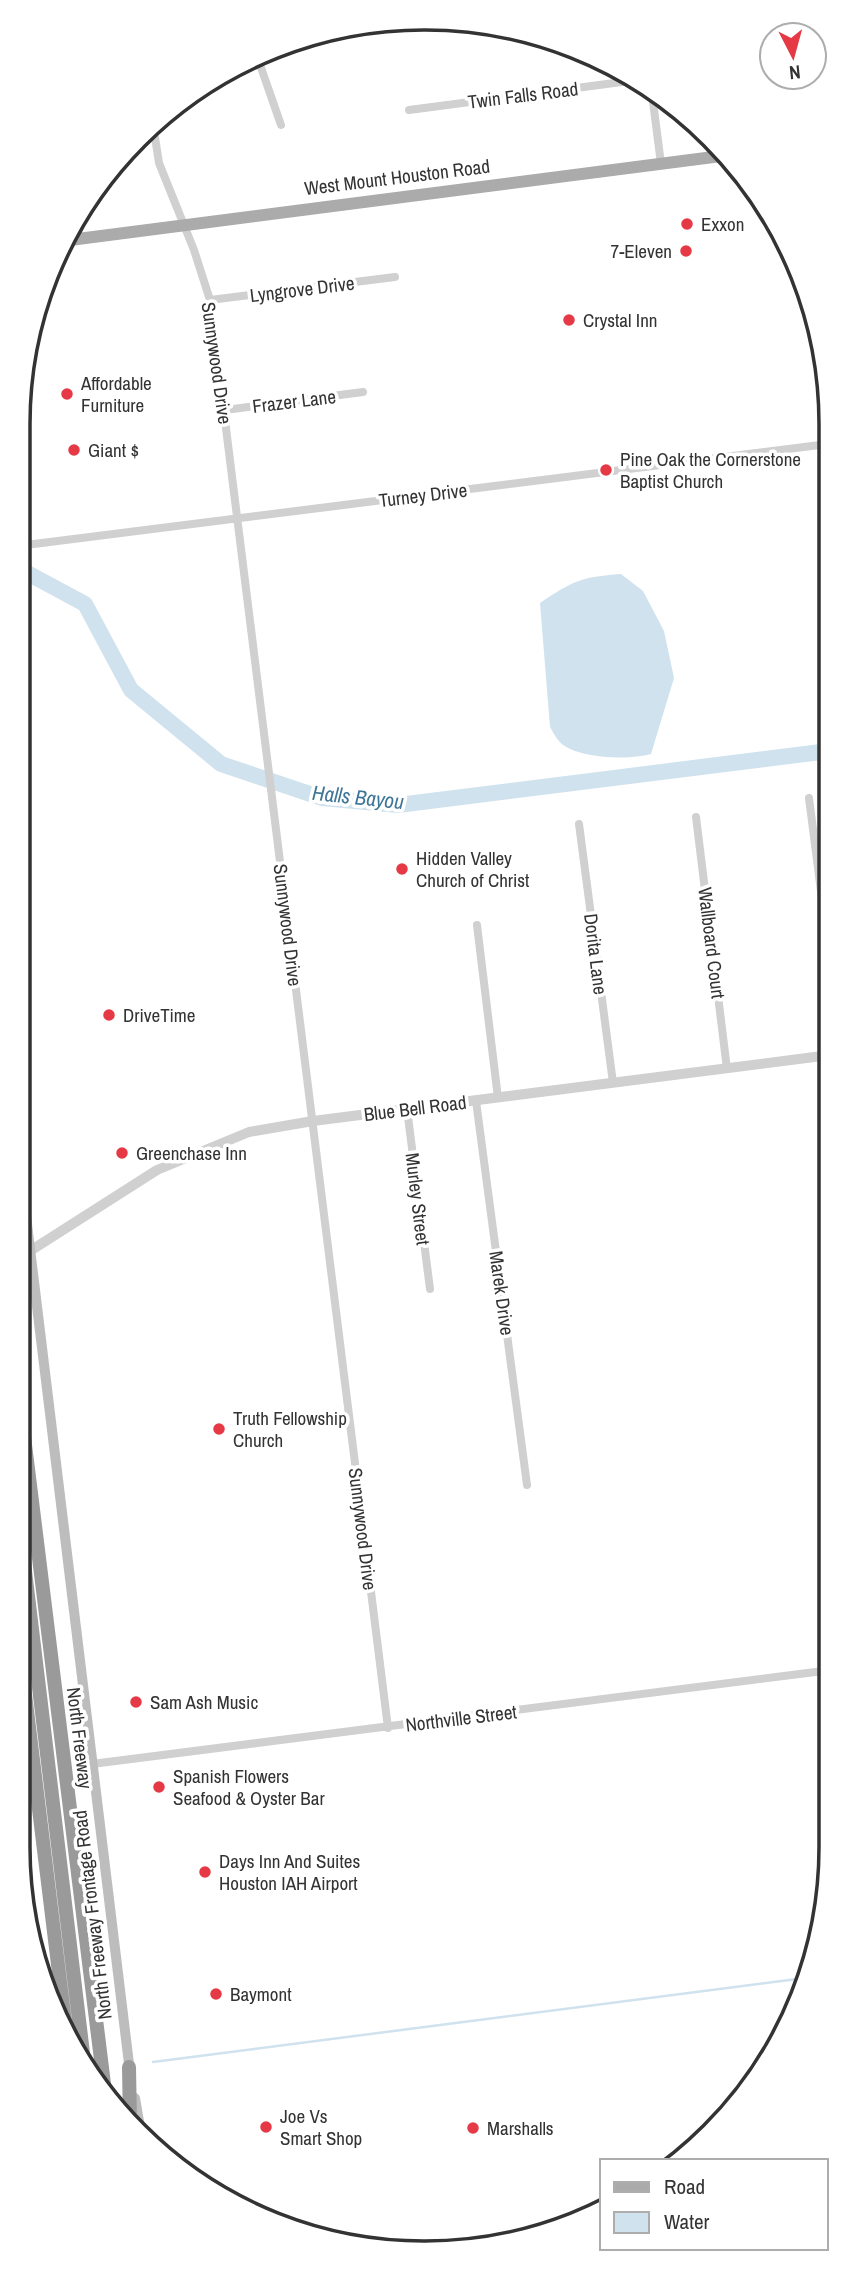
<svg xmlns="http://www.w3.org/2000/svg" width="849" height="2271" font-family="'Archivo Narrow',sans-serif">
<style>
.water{fill:#cfe2ee}
.lines{fill:none;stroke-linecap:round;stroke-linejoin:round}
.stream{stroke:#cfe2ee;stroke-width:2.5}
.river{stroke:#cfe2ee;stroke-width:16}
.minor{stroke:#d0d0d0;stroke-width:8}
.tertiary{stroke:#d0d0d0;stroke-width:10}
.secondary{stroke:#bdbdbd;stroke-width:10}
.primary{stroke:#ababab;stroke-width:12}
.motorway{stroke:#9a9a9a;stroke-width:14}
.poi-dot{fill:#e63946;stroke:#fff;stroke-width:2.5}
.labels{text-anchor:middle;dominant-baseline:central;stroke-width:7;stroke-linejoin:round;paint-order:stroke}
.street-label{font-size:19px;fill:#333;stroke:#fff}
.poi-label{font-size:19px;fill:#333;stroke:#fff;text-anchor:start}
.water-label{font-size:21px;font-style:italic;fill:#3f7597;stroke:#fff}
.rim{fill:none;stroke:#333;stroke-width:3.5}
</style>
<rect width="100%" height="100%" fill="#fff"/>
<path class="water" d="M621,574L643,591L664,631L674,678L651,754C629,760 583,759 563,745C557,740 554,734 550,727L540,603C573,581 580,577 621,574Z"/>
<g class="lines">
<path class="stream" d="M153,2062L805,1978"/>
<path class="river" d="M18,568L85,604L131,690L221,764L322,798L398,805L829,751"/>
<path class="minor" d="M258,59L281,125
M651,86L661,164
M409,110L637,80
M154,131L159,163L194,250L210,300L388,1728
M210,300L395,277
M225,410L363,392
M18,546L828,444
M809,798L829,954
M696,817L727,1069
M579,824L613,1083
M477,925L498,1098
M476,1101L527,1485
M407,1109L430,1289
M92,1764L831,1670"/>
<path class="tertiary" d="M30,1251L157,1170L249,1132L313,1121L830,1055"/>
<path class="secondary" d="M18,1150L130,2072
M135,2098L141,2133"/>
<path class="primary" d="M70,240L729,155"/>
<path class="motorway" d="M18,1388L105,2092
M18,1513L83,2053
M18,1637L65,2022
M129,2067L130,2124"/>
</g>
<g class="poi-dot">
<circle cx="687" cy="224" r="7"/>
<circle cx="686" cy="251" r="7"/>
<circle cx="569" cy="320" r="7"/>
<circle cx="67" cy="394" r="7"/>
<circle cx="74" cy="450" r="7"/>
<circle cx="606" cy="470" r="7"/>
<circle cx="402" cy="869" r="7"/>
<circle cx="109" cy="1015" r="7"/>
<circle cx="122" cy="1153" r="7"/>
<circle cx="219" cy="1429" r="7"/>
<circle cx="136" cy="1702" r="7"/>
<circle cx="159" cy="1787" r="7"/>
<circle cx="205" cy="1872" r="7"/>
<circle cx="216" cy="1994" r="7"/>
<circle cx="266" cy="2127" r="7"/>
<circle cx="473" cy="2128" r="7"/>
</g>
<g class="labels">
<g class="street-label">
<text transform="translate(523 95) rotate(-7)">Twin Falls Road</text>
<text transform="translate(397 177) rotate(-7)">West Mount Houston Road</text>
<text transform="translate(302 289) rotate(-7)">Lyngrove Drive</text>
<text transform="translate(217 363) rotate(82)">Sunnywood Drive</text>
<text transform="translate(294 401) rotate(-7)">Frazer Lane</text>
<text transform="translate(423 495) rotate(-7)">Turney Drive</text>
<text transform="translate(288 925) rotate(83)">Sunnywood Drive</text>
<text transform="translate(712 943) rotate(83)">Wallboard Court</text>
<text transform="translate(596 954) rotate(83)">Dorita Lane</text>
<text transform="translate(415 1108) rotate(-7)">Blue Bell Road</text>
<text transform="translate(418 1199) rotate(83)">Murley Street</text>
<text transform="translate(502 1293) rotate(82)">Marek Drive</text>
<text transform="translate(363 1529) rotate(83)">Sunnywood Drive</text>
<text transform="translate(461 1718) rotate(-7)">Northville Street</text>
<text transform="translate(80 1738) rotate(83)">North Freeway</text>
<text transform="translate(92 1915) rotate(-97)">North Freeway Frontage Road</text>
</g>
<g class="poi-label">
<text x="701" y="224">Exxon</text>
<text x="672" y="251" text-anchor="end">7-Eleven</text>
<text x="583" y="320">Crystal Inn</text>
<text x="81" y="383">Affordable<tspan x="81" dy="22">Furniture</tspan></text>
<text x="88" y="450">Giant $</text>
<text x="620" y="459">Pine Oak the Cornerstone<tspan x="620" dy="22">Baptist Church</tspan></text>
<text x="416" y="858">Hidden Valley<tspan x="416" dy="22">Church of Christ</tspan></text>
<text x="123" y="1015">DriveTime</text>
<text x="136" y="1153">Greenchase Inn</text>
<text x="233" y="1418">Truth Fellowship<tspan x="233" dy="22">Church</tspan></text>
<text x="150" y="1702">Sam Ash Music</text>
<text x="173" y="1776">Spanish Flowers<tspan x="173" dy="22">Seafood &amp; Oyster Bar</tspan></text>
<text x="219" y="1861">Days Inn And Suites<tspan x="219" dy="22">Houston IAH Airport</tspan></text>
<text x="230" y="1994">Baymont</text>
<text x="280" y="2116">Joe Vs<tspan x="280" dy="22">Smart Shop</tspan></text>
<text x="487" y="2128">Marshalls</text>
</g>
<g class="water-label">
<text transform="translate(358 797) rotate(6)">Halls Bayou</text>
</g>
</g>
<path d="M0 0H849V2271H0ZM424 30H425A394 394 0 0 1 819 424V1847A394 394 0 0 1 425 2241H424A394 394 0 0 1 30 1847V424A394 394 0 0 1 424 30Z" fill="#fff" fill-rule="evenodd"/>
<path class="rim" d="M424 30H425A394 394 0 0 1 819 424V1847A394 394 0 0 1 425 2241H424A394 394 0 0 1 30 1847V424A394 394 0 0 1 424 30Z"/>
<rect x="600" y="2159" width="228" height="91" fill="#ffffff" stroke="#adadad" stroke-width="2"/>
<rect x="614" y="2182" width="35" height="10" fill="#ababab" stroke="#adadad" stroke-width="2"/>
<text x="664" y="2194" font-size="21" fill="#333333">Road</text>
<rect x="614" y="2212" width="35" height="21" fill="#cfe2ee" stroke="#adadad" stroke-width="2"/>
<text x="664" y="2229" font-size="21" fill="#333333">Water</text>
<g transform="translate(793 56) rotate(174)"><circle r="33" fill="#ffffff" stroke="#adadad" stroke-width="2"/>
<path d="M0-5L12 26L0 18L-12 26Z" fill="#e63946"/>
<text y="-10" font-size="19" font-weight="bold" text-anchor="middle" fill="#333333">N</text>
</g>
</svg>
